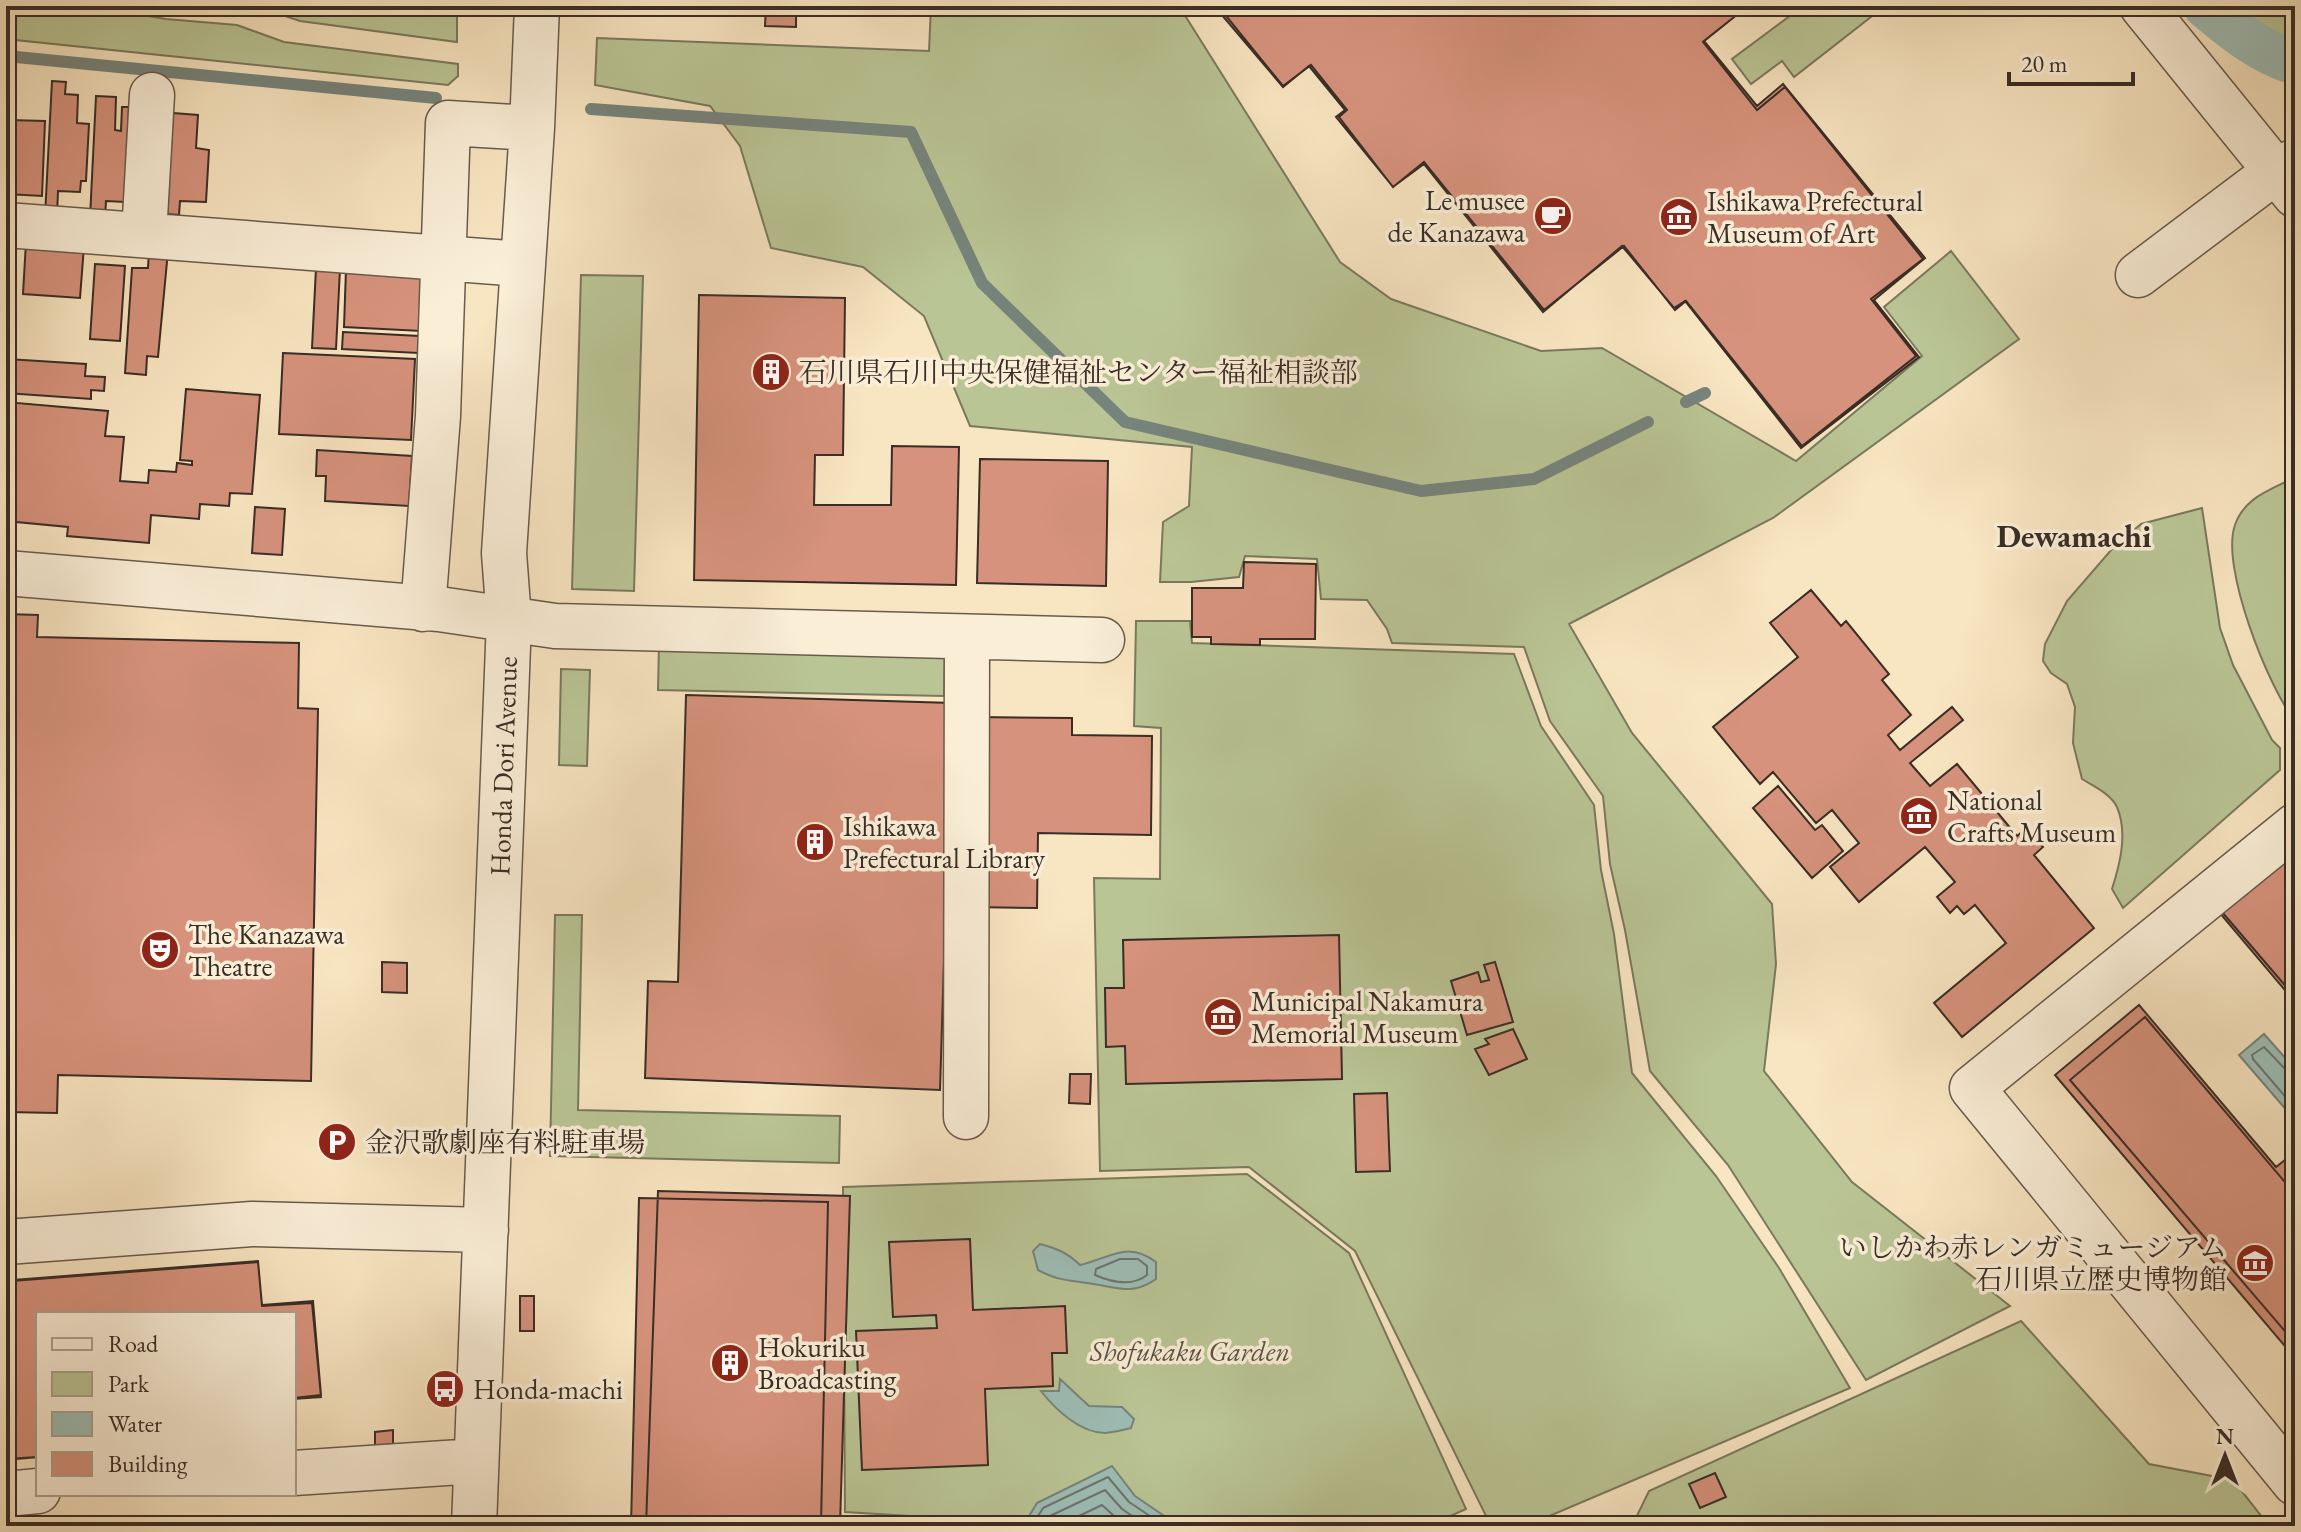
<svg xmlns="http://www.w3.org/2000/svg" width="2301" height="1532" font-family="'EB Garamond','Noto Serif JP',serif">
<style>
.green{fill:#bac595;stroke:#7a795e;stroke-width:2}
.water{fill:#9ebeb7;stroke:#76847d;stroke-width:2}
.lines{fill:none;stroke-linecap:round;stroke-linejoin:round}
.shore{stroke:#6c766e;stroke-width:2}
.stream{stroke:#76847d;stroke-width:12}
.canal{stroke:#9ebeb7;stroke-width:44}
.building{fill:#d6927c;stroke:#392d26;stroke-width:2}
.minor-casing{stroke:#695b4d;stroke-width:47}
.minor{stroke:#faeed7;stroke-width:44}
.labels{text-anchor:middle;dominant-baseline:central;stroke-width:7;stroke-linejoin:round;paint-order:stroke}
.poi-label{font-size:28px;fill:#392d26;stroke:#faeed7;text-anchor:start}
.street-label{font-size:28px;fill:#392d26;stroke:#faeed7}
.park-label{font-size:28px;font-style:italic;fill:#595342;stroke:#faeed7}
.quarter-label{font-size:32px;font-weight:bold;fill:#392d26;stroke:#faeed7}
</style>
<rect width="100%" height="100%" fill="#f8e5c1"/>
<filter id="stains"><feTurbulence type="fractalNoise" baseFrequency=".0025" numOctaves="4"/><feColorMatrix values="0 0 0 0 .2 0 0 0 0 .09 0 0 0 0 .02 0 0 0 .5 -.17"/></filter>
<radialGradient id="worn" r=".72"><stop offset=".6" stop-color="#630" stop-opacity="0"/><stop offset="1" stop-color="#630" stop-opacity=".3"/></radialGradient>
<path class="green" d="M6,6L94,7L166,19L237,25L284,42L458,64V76L448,85L6,39Z
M255,6H457V42L300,21Z
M931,6H1179L1340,262L1391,299L1541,351L1602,348L1796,461L1922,356L1884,307L1951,251L2019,339L1773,518L1569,624L1632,733L1772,904L1776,964L1764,1071L1852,1182L2010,1306L1866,1380L1728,1165L1650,1071L1625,930L1610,864L1603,796L1550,721L1524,647L1392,643L1387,629L1367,600L1321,599L1317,559L1245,556L1239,577L1191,582H1160L1163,522L1189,506L1192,447L970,426L924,316L863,267L771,248L740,146L710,106L595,85L597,38L929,51Z
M1803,6H1885L1794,77L1782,61L1751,84L1732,59Z
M2208,6H2295V61L2252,41Z
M581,275L643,276L634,591L572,589Z
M2295,477V721C2268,687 2220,566 2235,525C2245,496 2272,490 2295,477Z
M2202,508L2220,628L2233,665L2272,740L2280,748V770L2123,908L2112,889C2120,864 2128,833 2117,807C2111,794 2093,786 2082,779L2073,743L2075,707L2067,684L2051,673L2043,661L2045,644L2067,601L2112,549L2141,524Z
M1136,621H1190L1192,643L1514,654L1541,726L1594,805L1601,870L1614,934L1632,1073L1716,1176L1779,1268L1850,1388L1526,1526H1491L1355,1251L1249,1167L1100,1171L1094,878L1160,879L1161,728L1134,726Z
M659,643L945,650L944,696L658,690Z
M561,669L590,670L587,766L559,765Z
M555,915H582L578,1110L840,1116L839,1163L550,1156Z
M1247,1174L1349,1253L1466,1509L1428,1526H911L910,1516L845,1512L843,1187Z
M2021,1321L2149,1464L2233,1480L2269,1526H1632L1649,1491Z"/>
<path class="water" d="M2264,1034L2295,1069V1120L2239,1055Z
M1040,1244C1056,1248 1068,1253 1080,1265C1111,1258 1127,1240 1156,1262V1279C1134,1295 1119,1288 1094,1284C1070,1280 1061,1282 1038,1270L1033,1251Z
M1060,1379L1089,1406L1122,1407L1134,1419L1131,1428C1123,1430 1114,1432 1105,1433C1080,1433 1055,1409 1041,1391H1059Z
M1112,1466L1135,1496L1179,1526H1023L1037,1503Z"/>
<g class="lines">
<path class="shore" d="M2295,1073L2287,1071L2264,1047L2252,1055L2253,1059L2295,1108
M1120,1259H1138L1147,1266V1275C1132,1287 1111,1282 1095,1275L1096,1269Z
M1032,1526L1043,1508L1108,1477L1129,1502L1165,1526
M1044,1526L1050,1516L1105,1490L1122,1509L1147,1526
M1058,1526L1102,1505L1125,1526"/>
<path class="stream" d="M6,56L436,98
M591,109L911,132L982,283L1125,422L1421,491L1534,479L1648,422
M1686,402L1705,393"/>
<path class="canal" d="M2205,6C2232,29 2260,52 2295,63"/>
</g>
<path class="building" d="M734,6H759L734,14Z
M766,6H796V27L765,26Z
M1218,6H1748L1703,42L1757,110L1785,87L1923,259L1871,299L1916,356L1802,446L1686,301L1675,310L1624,246L1544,310L1424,162L1393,187L1339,117L1347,110L1311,65L1283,86Z
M1748,6L1704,41L1757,106L1783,84L1925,258L1874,300L1919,357L1801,448L1685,301L1674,308L1622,246L1543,312L1424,164L1393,187L1336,117L1345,110L1309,66L1283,87L1215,7Z
M52,81L66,82L65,94L78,95L77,123L89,124L86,181H81L80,192L58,191L57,216H45Z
M96,96L116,97L115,130L121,131L122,107H129L125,202L106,201L105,218H90Z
M173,113L198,115L196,148L209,150L206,202L180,201L179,215L167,214Z
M9,120L45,121L42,196L6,194Z
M26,242L84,246L80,298L23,294Z
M149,250L168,251L158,357L147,356L146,375L125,373L132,268H148Z
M95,264L125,266L120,341L90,339Z
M316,268L340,269L336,349L312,348Z
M346,269L424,273L421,331L344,327Z
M699,295L845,298L843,455H815L814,505H891L892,446L959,447L956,585L694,580Z
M343,332L419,336L418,353L342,349Z
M283,353L415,359L411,440L279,434Z
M7,359L86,364L85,376L105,377L104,391L91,390V399L6,393Z
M186,389L260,395L252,494L230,493L229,506L200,504L199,519L151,515L149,543L67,536L68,527L6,521L14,438L6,437V402L108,411L105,436L124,437L120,481L148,483L149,470L176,472L177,463L192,465V461L180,460Z
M317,450L412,456L409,506L325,501L326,476H316Z
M980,459L1108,461L1106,586L977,583Z
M255,507L285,509L282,555L252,553Z
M1244,562L1316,564L1315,639H1260V645L1211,644V637H1192V588H1243Z
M1811,590L1841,626L1846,621L1889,674L1882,680L1911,715L1888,735L1900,750L1952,707L1963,720L1910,763L1930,786L1957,764L2017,836L2027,828L2043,847L2034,855L2094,928L1962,1037L1934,1003L2006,943L1975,905L1964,914L1957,906L1950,913L1937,897L1955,882L1925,847L1859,902L1830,867L1859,843L1832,810L1816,823L1773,772L1760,784L1713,727L1798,657L1770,623Z
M6,614L38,615L37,637L299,643L298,708L318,709L311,1081L58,1075L57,1113L6,1112V825H14L16,744H6Z
M686,695L952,703L940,1090L645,1078L648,981L678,982Z
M973,717L1072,718V735L1152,736L1151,835L1038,833L1037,908L970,907Z
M1778,786L1815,830L1822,825L1843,851L1812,878L1753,808Z
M2295,848V1002L2218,911Z
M2295,848V997L2222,912Z
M1339,935L1342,1079L1126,1084L1125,1046L1106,1047L1105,988H1124L1123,940Z
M382,962L407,963V993L382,992Z
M1495,962L1513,1022L1467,1035L1451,981L1478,972L1481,982L1489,980L1484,965Z
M2139,1005L2276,1167L2295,1152V1358L2055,1075Z
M2145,1017L2295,1194V1343L2070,1080Z
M1513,1029L1527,1059L1489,1075L1475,1049L1489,1044L1485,1039Z
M1070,1074H1091L1090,1104L1069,1103Z
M1387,1093L1390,1171L1356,1172L1354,1094Z
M658,1191L850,1196L840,1526H646Z
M639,1198L828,1202L821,1524L868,1526H631Z
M970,1239L973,1310L1065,1306L1067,1353H1052L1053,1386L985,1389L988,1465L862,1470L856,1331L937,1328L936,1315L893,1317L889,1242Z
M258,1261L262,1305L313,1301L321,1395L294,1398V1314H38V1457L6,1459V1271L12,1270L13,1280Z
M258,1262L262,1306L312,1303L321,1397L294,1399V1314H38V1457L6,1460V1272L12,1271L13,1281Z
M520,1296H534V1331H520Z
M393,1430V1444L375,1446V1432Z
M1715,1473L1726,1497L1700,1508L1689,1484Z"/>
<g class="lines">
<g class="minor-casing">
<path id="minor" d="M2142,6L2295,195
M6,225L522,264
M144,235L152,95
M2138,275L2276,171L2295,161
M6,573L439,609L555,626L1102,640
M423,609L438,416L448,123L532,128
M2295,826L1972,1088L2295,1483
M966,1117L967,638
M6,1242L252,1224L486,1230
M294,1473L476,1461
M6,1494L38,1491
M474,1526L509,620L504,553L532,128L537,6"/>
</g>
<use href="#minor" class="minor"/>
</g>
<defs>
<g id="cafe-disc" transform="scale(2)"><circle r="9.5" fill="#8f2418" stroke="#faeed7"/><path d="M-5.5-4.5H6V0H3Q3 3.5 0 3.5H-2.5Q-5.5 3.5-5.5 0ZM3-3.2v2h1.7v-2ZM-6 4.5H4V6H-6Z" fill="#fff"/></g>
<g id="museum-disc" transform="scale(2)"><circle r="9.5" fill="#8f2418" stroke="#faeed7"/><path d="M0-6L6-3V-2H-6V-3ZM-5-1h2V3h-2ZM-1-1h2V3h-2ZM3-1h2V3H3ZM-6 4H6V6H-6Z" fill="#fff"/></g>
<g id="building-disc" transform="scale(2)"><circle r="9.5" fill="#8f2418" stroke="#faeed7"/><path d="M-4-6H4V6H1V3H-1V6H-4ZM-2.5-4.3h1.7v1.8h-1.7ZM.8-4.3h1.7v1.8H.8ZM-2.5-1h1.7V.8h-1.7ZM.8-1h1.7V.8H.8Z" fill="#fff"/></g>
<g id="theatre-disc" transform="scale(2)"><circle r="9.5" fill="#8f2418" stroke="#faeed7"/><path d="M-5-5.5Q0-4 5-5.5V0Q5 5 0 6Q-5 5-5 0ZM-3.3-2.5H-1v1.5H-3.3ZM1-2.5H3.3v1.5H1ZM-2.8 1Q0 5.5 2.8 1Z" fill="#fff"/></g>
<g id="parking-disc" transform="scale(2)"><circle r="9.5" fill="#8f2418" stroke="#faeed7"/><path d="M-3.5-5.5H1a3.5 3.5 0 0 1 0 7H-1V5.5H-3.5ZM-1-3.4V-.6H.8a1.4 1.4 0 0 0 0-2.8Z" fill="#fff"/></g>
<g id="bus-disc" transform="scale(2)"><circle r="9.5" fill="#8f2418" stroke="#faeed7"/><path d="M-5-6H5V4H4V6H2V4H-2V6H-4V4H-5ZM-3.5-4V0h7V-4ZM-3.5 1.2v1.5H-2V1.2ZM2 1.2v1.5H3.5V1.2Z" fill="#fff"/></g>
</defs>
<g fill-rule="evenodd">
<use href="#cafe-disc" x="1553" y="216"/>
<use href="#museum-disc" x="1679" y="217"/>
<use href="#building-disc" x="771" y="372"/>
<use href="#museum-disc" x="1919" y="816"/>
<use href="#building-disc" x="815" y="842"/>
<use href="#theatre-disc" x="160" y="950"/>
<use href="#museum-disc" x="1223" y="1017"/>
<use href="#parking-disc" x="337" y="1142"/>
<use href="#museum-disc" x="2255" y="1263"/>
<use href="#building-disc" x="730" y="1363"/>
<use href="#bus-disc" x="445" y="1389"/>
</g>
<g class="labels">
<g class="poi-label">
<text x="1525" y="200" text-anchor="end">Le musee<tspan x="1525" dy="32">de Kanazawa</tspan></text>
<text x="1707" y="201">Ishikawa Prefectural<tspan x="1707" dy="32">Museum of Art</tspan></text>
<text x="799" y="372">石川県石川中央保健福祉センター福祉相談部</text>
<text x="1947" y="800">National<tspan x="1947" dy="32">Crafts Museum</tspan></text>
<text x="843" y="826">Ishikawa<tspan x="843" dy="32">Prefectural Library</tspan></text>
<text x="188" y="934">The Kanazawa<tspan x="188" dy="32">Theatre</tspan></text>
<text x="1251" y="1001">Municipal Nakamura<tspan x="1251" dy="32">Memorial Museum</tspan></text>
<text x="365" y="1142">金沢歌劇座有料駐車場</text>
<text x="2227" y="1247" text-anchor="end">いしかわ赤レンガミュージアム<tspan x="2227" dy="32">石川県立歴史博物館</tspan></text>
<text x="758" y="1347">Hokuriku<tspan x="758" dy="32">Broadcasting</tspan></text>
<text x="473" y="1389">Honda-machi</text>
</g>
<g class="street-label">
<text transform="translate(503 766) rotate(-88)">Honda Dori Avenue</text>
</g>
<g class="park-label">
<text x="1190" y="1351">Shofukaku Garden</text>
</g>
<g class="quarter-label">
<text x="2074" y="536">Dewamachi</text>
</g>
</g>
<rect width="2301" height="1532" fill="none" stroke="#f8e5c1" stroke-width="32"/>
<rect x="8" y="8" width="2285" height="1516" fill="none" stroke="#392d26" stroke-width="4"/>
<rect x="16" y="16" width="2269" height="1500" fill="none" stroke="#392d26" stroke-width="2"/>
<rect x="36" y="1312" width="260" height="184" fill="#faeed7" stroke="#ada190" stroke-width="2"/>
<rect x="52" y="1338" width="40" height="12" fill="#faeed7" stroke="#ada190" stroke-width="2"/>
<text x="108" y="1352" font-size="24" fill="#392d26">Road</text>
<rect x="52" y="1372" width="40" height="24" fill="#bac595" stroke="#ada190" stroke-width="2"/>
<text x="108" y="1392" font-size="24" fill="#392d26">Park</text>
<rect x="52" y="1412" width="40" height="24" fill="#9ebeb7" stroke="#ada190" stroke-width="2"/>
<text x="108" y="1432" font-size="24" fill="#392d26">Water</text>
<rect x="52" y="1452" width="40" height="24" fill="#d6927c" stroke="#ada190" stroke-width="2"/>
<text x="108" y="1472" font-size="24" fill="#392d26">Building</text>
<g transform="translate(2225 1456)" stroke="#faeed7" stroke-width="6" paint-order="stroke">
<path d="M0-6L14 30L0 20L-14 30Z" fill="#392d26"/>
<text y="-12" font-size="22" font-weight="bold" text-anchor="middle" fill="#392d26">N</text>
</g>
<path d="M2009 72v12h124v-12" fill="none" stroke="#392d26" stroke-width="4"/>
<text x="2021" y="72" font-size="24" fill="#392d26" stroke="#faeed7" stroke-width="6" paint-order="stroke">20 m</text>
<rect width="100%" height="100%" filter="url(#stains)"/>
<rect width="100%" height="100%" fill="url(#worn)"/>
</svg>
